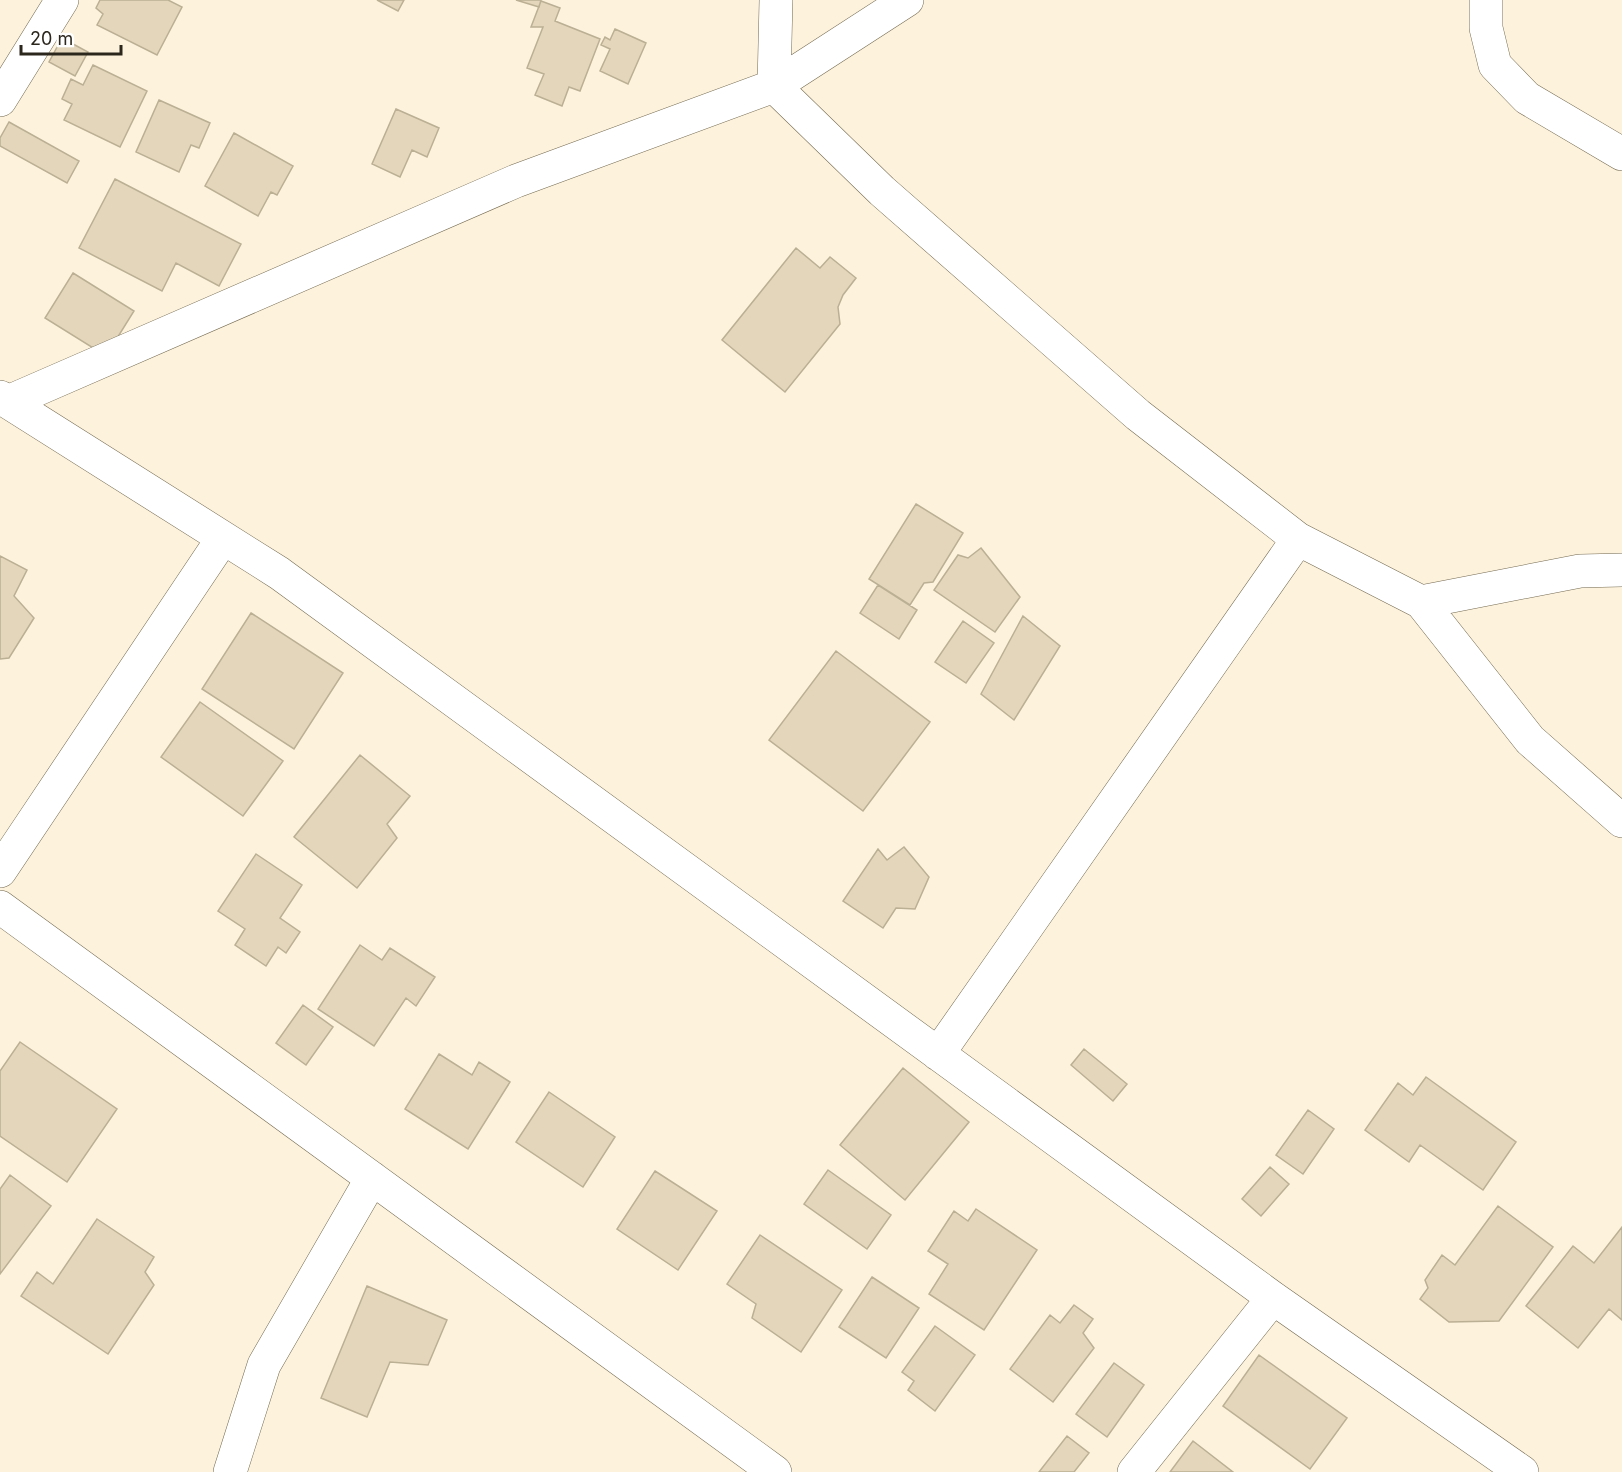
<svg xmlns="http://www.w3.org/2000/svg" width="1622" height="1472" font-family="Inter,sans-serif">
<style>
.building{fill:#e3d6bb;stroke:#bbaf94;stroke-width:1.5}
.lines{fill:none;stroke-linecap:round;stroke-linejoin:round}
.minor-casing{stroke:#746950;stroke-width:34}
.minor{stroke:#fff;stroke-width:33}
</style>
<rect width="100%" height="100%" fill="#fdf3dd"/>
<path class="building" d="M100,0H168L182,7L157,55L97,25L103,14L96,8Z
M377,0H404L398,11Z
M516,0H541L539,7Z
M541,1L560,8L555,21L600,39L580,91L569,87L562,106L535,95L544,74L527,68L543,27H531Z
M615,29L646,43L628,84L600,71L610,49L601,45L605,37L610,40Z
M62,38L88,52L75,76L49,62Z
M93,65L147,91L120,147L64,120L72,104L62,99L71,79L83,85Z
M159,100L210,123L199,148L191,145L179,172L136,152Z
M396,109L439,128L427,157L412,150L400,177L372,164Z
M9,122L79,161L67,183L0,146V138Z
M234,133L293,166L277,195L271,192L258,216L205,186Z
M115,179L241,244L219,286L176,263L162,291L79,248Z
M796,248L820,268L830,257L856,278L843,295L838,307L840,324L785,392L722,340Z
M73,273L134,311L106,356L45,318Z
M916,504L963,533L933,582L924,583L910,605L869,579Z
M981,548L1020,597L995,632L934,590L958,555L968,558Z
M0,556L27,570L14,596L34,618L9,658L0,659Z
M878,585L917,610L899,639L860,613Z
M251,613L343,673L294,749L202,689Z
M1023,616L1060,646L1014,720L981,694Z
M963,621L994,643L966,683L935,662Z
M836,651L930,722L863,811L769,740Z
M200,702L283,761L243,816L161,757Z
M360,755L410,796L387,824L397,838L357,888L294,837Z
M904,847L929,877L915,909L896,908L883,928L843,901L878,849L887,860Z
M256,854L302,885L280,918L300,932L286,953L278,947L266,966L235,945L245,929L218,911Z
M360,945L382,960L390,948L435,977L416,1006L406,998L374,1046L318,1009Z
M303,1005L333,1027L306,1065L276,1043Z
M20,1042L117,1109L67,1182L0,1136V1071Z
M1084,1049L1127,1084L1113,1101L1071,1065Z
M439,1054L472,1075L479,1062L510,1082L468,1149L405,1109Z
M903,1068L969,1122L905,1200L840,1145Z
M1426,1077L1516,1142L1483,1190L1420,1145L1409,1162L1365,1130L1398,1083L1413,1095Z
M549,1092L615,1137L583,1187L516,1142Z
M1308,1110L1334,1129L1303,1174L1276,1155Z
M1270,1167L1289,1184L1261,1216L1242,1199Z
M828,1170L891,1215L867,1249L804,1204Z
M655,1171L717,1211L678,1270L617,1229Z
M10,1175L51,1206L0,1274V1189Z
M1498,1206L1553,1247L1499,1321L1449,1322L1420,1299L1428,1288L1425,1280L1442,1255L1455,1265Z
M976,1209L1037,1250L984,1330L929,1294L948,1264L928,1251L954,1211L968,1221Z
M97,1219L154,1257L145,1272L154,1285L108,1354L21,1296L37,1272L53,1284Z
M1622,1227V1320L1609,1309L1578,1348L1526,1306L1573,1246L1594,1263Z
M760,1235L842,1290L801,1352L752,1318L756,1304L727,1284Z
M872,1277L919,1308L886,1358L839,1327Z
M367,1286L447,1320L428,1365L390,1362L367,1417L321,1398Z
M1074,1305L1093,1319L1083,1333L1094,1348L1053,1402L1010,1369L1050,1315L1060,1323Z
M935,1326L975,1355L935,1411L908,1390L914,1381L902,1372Z
M1259,1355L1347,1418L1310,1469L1223,1406Z
M1114,1363L1144,1385L1107,1437L1076,1414Z
M1067,1436L1089,1453L1074,1472H1039Z
M1193,1441L1233,1472H1170Z"/>
<g class="lines">
<g class="minor-casing">
<path id="minor" d="M776,0L774,86L882,191L1138,415L1298,539L1421,602L1530,740L1622,821
M1486,0V28L1495,65L1527,98L1622,154
M0,100L62,0
M0,397L279,573L1273,1298L1522,1472
M8,402L516,181L774,86L907,0
M1421,602L1580,571L1622,570
M0,871L223,538
M0,907L775,1472
M938,1054L1298,539
M230,1472L264,1365L372,1178
M1134,1472L1273,1298"/>
</g>
<use href="#minor" class="minor"/>
</g>
<path d="M21 45v9h100v-9" fill="none" stroke="#2c271d" stroke-width="3"/>
<text x="30" y="45" font-size="18" fill="#2c271d" stroke="#ffffff" stroke-width="4.5" paint-order="stroke">20 m</text>
</svg>
